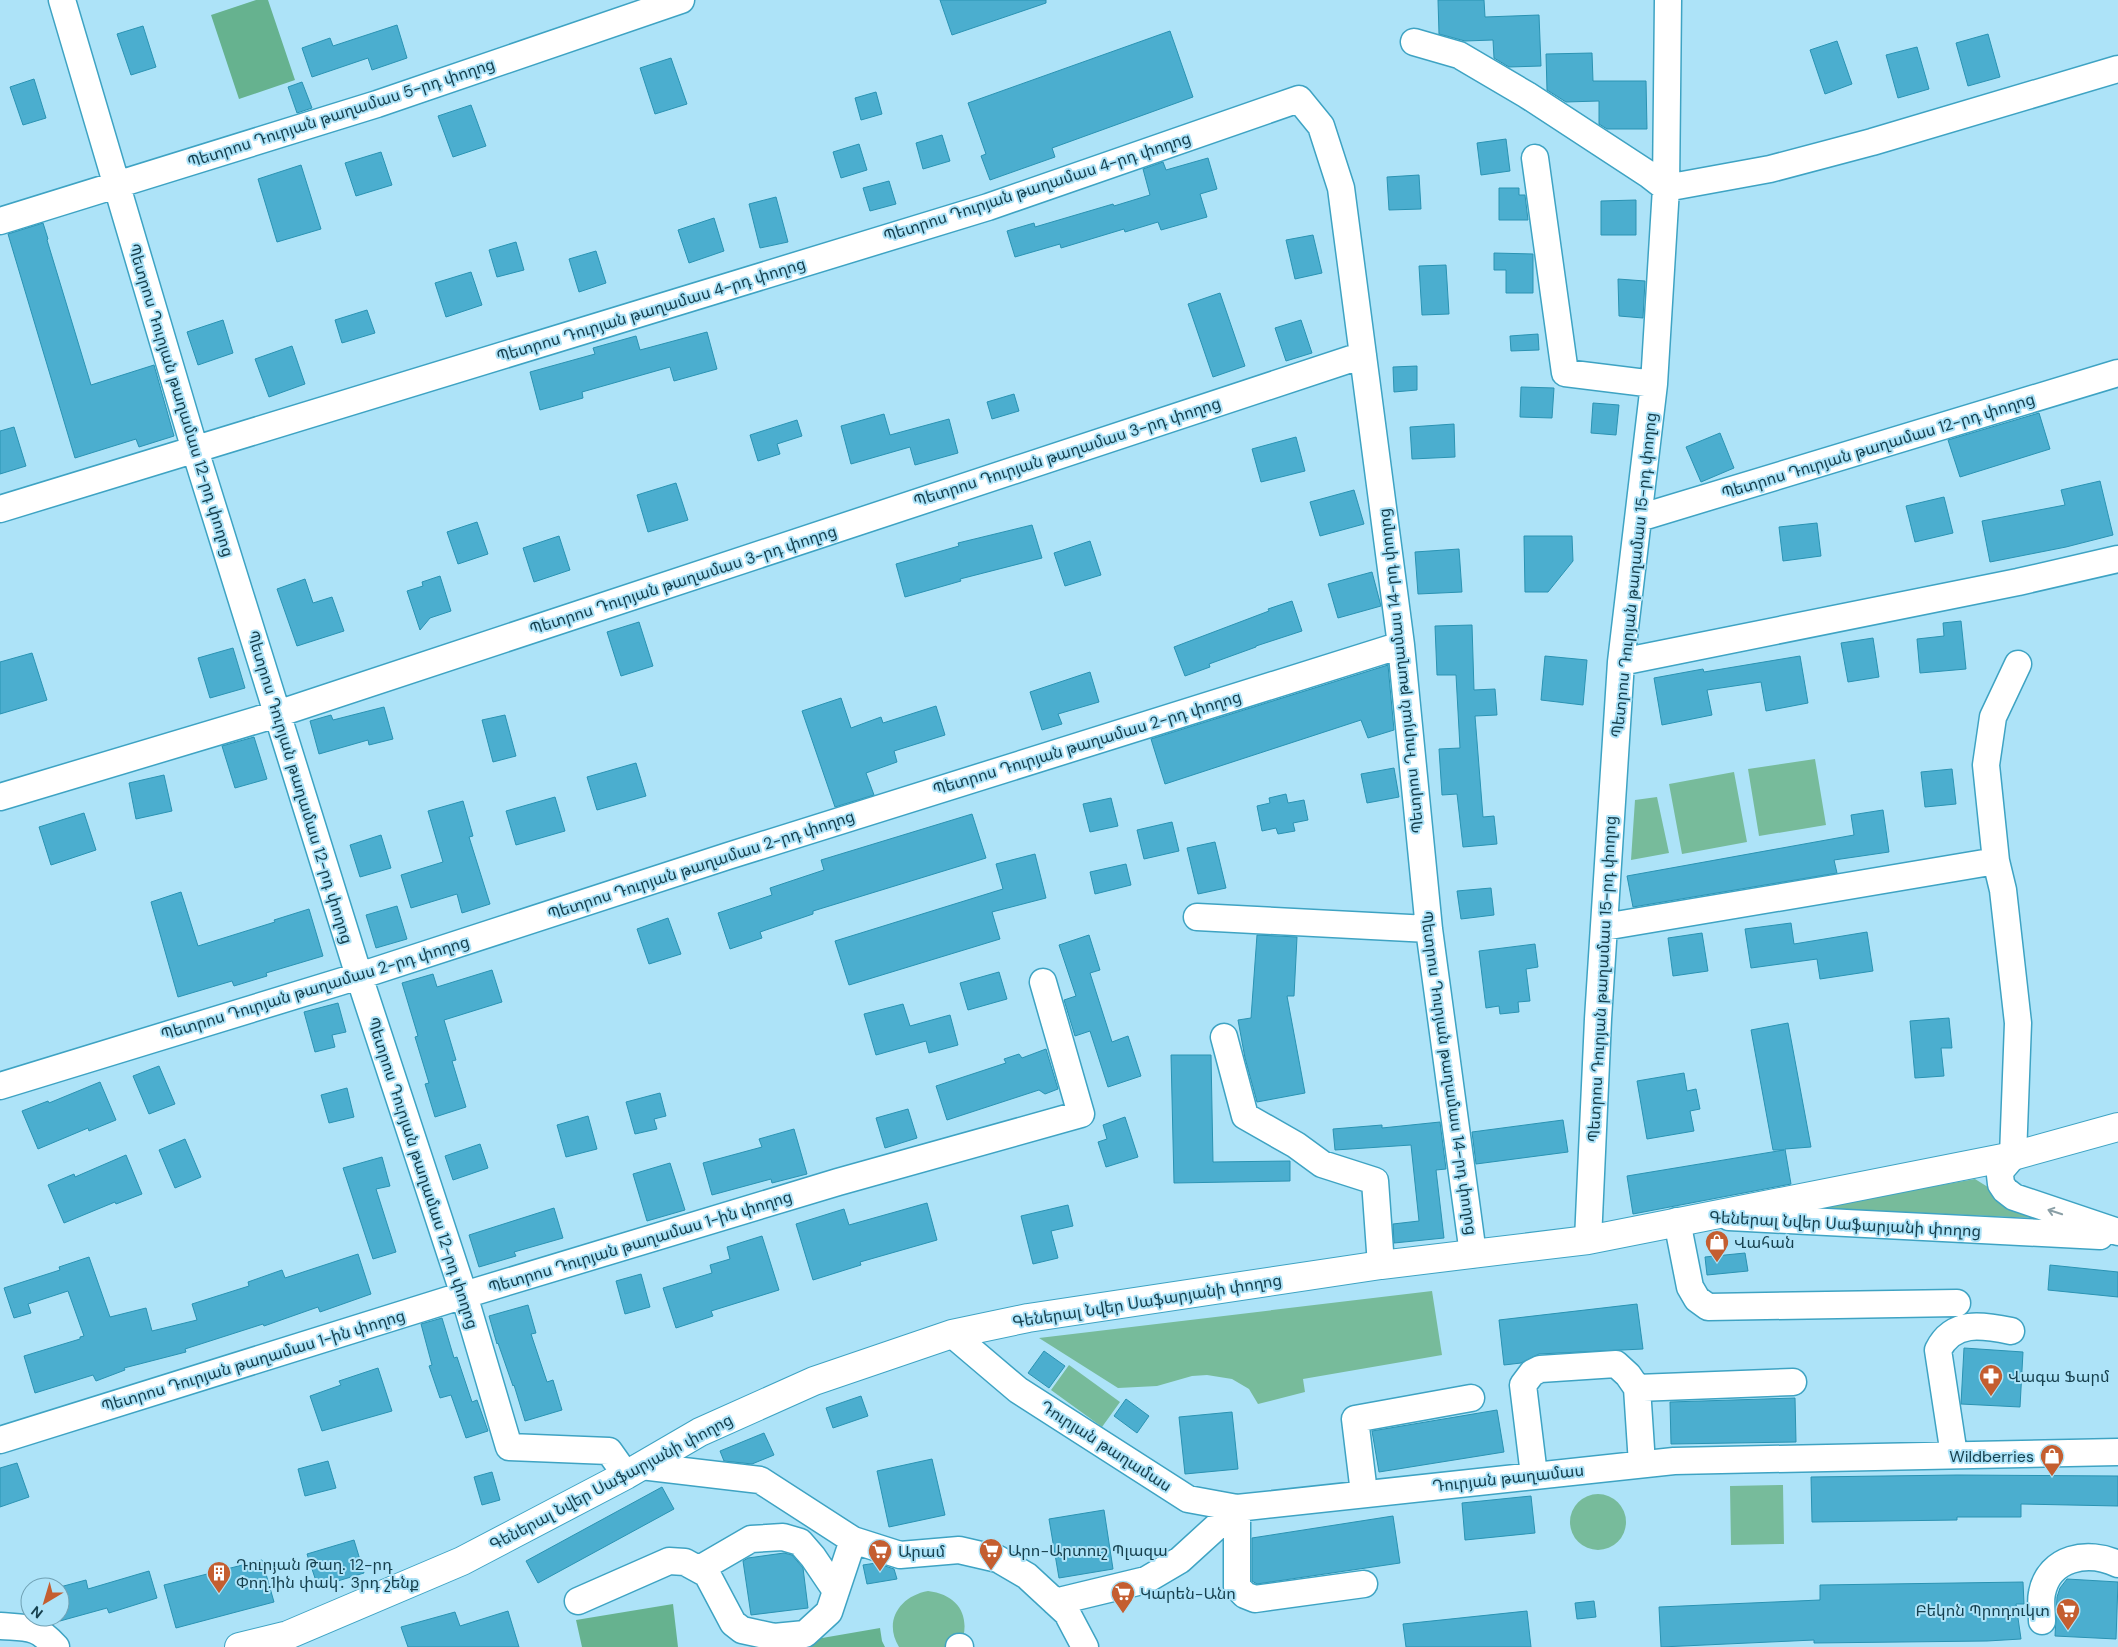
<svg xmlns="http://www.w3.org/2000/svg" width="2118" height="1647" font-family="'DM Sans','Noto Sans Armenian',sans-serif">
<style>
.green{fill:#77bb9b}
.forest{fill:#66b28f}
.building{fill:#4baecf;stroke:#2a93b3}
.lines{fill:none;stroke-linecap:round;stroke-linejoin:round}
.minor-casing{stroke:#3ea3c3;stroke-width:29}
.major-casing{stroke:#3ea3c3;stroke-width:30}
.minor{stroke:#fff;stroke-width:26}
.major{stroke:#fff;stroke-width:28}
.oneway{stroke:#8a9fa6}
.labels{text-anchor:middle;dominant-baseline:central;stroke-width:4;stroke-linejoin:round;paint-order:stroke}
.street-label{font-size:16px;fill:#153f4d;stroke:#ade3f8}
.poi-label{font-size:16px;fill:#153f4d;stroke:#ade3f8;text-anchor:start}
</style>
<rect width="100%" height="100%" fill="#ade3f8"/>
<path class="green" d="M1815,759L1826,825L1759,836L1748,769Z
M1734,772L1747,842L1682,854L1669,784Z
M1657,797L1669,853L1631,860L1635,800Z
M1975,1179L2015,1204L2057,1219L1812,1208Z
M1432,1291L1442,1355L1303,1379L1305,1392L1258,1404L1249,1389L1232,1379L1207,1375L1192,1376L1157,1386L1118,1388L1039,1338Z
M1069,1365L1120,1402L1102,1427L1051,1390Z
M1783,1485L1784,1544L1731,1545L1730,1486Z
M1570 1522a28 28 0 1 1 56 0a28 28 0 1 1-56 0Z
M928,1591C960,1595 972,1618 960,1647H899C883,1621 900,1596 928,1591Z"/>
<path class="forest" d="M256,0H268L295,80L239,99L211,15Z
M673,1604L678,1647H582L576,1620Z
M880,1628L882,1641L885,1647H770Z"/>
<path class="building" d="M940,0H1046V3L952,35Z
M1438,0H1484L1485,17L1539,15L1541,66L1509,67L1494,58L1493,40L1465,41L1439,34Z
M397,25L407,58L372,70L368,58L312,77L302,48L330,38L333,46Z
M143,26L156,67L131,75L117,34Z
M1170,31L1193,97L1052,148L1055,157L990,180L981,156L986,154L968,103Z
M1988,34L2000,77L1968,86L1956,43Z
M1837,41L1852,84L1825,94L1810,50Z
M1917,47L1929,89L1898,98L1886,55Z
M1592,53L1593,81H1646L1647,129H1607L1599,124V101L1566,102L1547,90L1546,54Z
M671,58L687,104L655,114L640,68Z
M34,79L46,118L23,125L10,87Z
M302,82L312,108L297,113L288,87Z
M876,92L882,114L861,120L855,98Z
M471,105L486,146L453,157L438,116Z
M942,135L950,161L923,169L916,143Z
M1506,139L1510,171L1481,175L1477,143Z
M859,144L867,170L841,178L833,152Z
M381,152L392,185L356,196L345,163Z
M1208,158L1217,189L1200,194L1207,217L1161,230L1158,222L1125,232L1124,229L1061,248L1060,244L1015,257L1007,231L1034,223L1035,227L1113,204L1114,206L1150,195L1143,169L1163,162L1166,170Z
M301,165L321,229L277,242L258,179Z
M1419,175L1421,209L1389,210L1387,177Z
M889,181L896,204L870,211L863,188Z
M1499,188H1519V195H1525L1528,220H1499Z
M776,197L788,242L760,248L749,204Z
M1636,200V235H1601V201Z
M714,218L724,251L689,263L678,230Z
M43,223L48,239L47,240L91,385L154,365L174,436L139,447L136,439L75,458L8,234Z
M1313,235L1322,273L1295,279L1286,240Z
M516,242L524,270L497,277L489,250Z
M596,251L606,283L579,292L569,259Z
M1494,253L1533,254V293H1506V270H1494Z
M1446,265L1449,314L1422,315L1419,266Z
M471,272L482,305L446,317L435,283Z
M1618,279L1645,281L1643,318L1619,316Z
M1220,293L1245,366L1213,377L1188,304Z
M367,310L375,333L342,343L335,320Z
M223,320L233,353L198,365L187,332Z
M1301,320L1312,353L1286,361L1275,328Z
M707,332L717,369L674,381L670,367L582,392L583,398L540,410L530,372L595,354L593,348L636,336L640,350Z
M1538,334L1539,350L1511,351L1510,336Z
M292,346L305,384L269,397L255,359Z
M1417,366V390L1394,392L1393,367Z
M1521,387L1554,388L1552,418L1520,417Z
M1014,394L1019,411L992,419L987,402Z
M1593,403L1619,405L1616,435L1591,433Z
M2039,413L2050,449L1960,477L1948,440Z
M884,414L890,435L949,419L958,453L915,465L910,447L851,464L841,426Z
M797,420L802,436L777,444L780,454L758,461L750,435Z
M1454,424L1455,457L1412,459L1410,427Z
M14,427L26,466L0,474V431Z
M1720,433L1734,468L1701,482L1686,447Z
M1296,437L1305,471L1261,482L1252,449Z
M2100,481L2113,535L2066,547L1990,562L1982,521L2065,505L2061,490Z
M676,483L688,520L648,532L637,495Z
M1354,490L1364,524L1320,536L1310,502Z
M1944,497L1953,533L1915,542L1906,506Z
M477,522L488,554L458,564L447,532Z
M1817,523L1821,556L1783,561L1779,527Z
M1032,525L1042,558L960,579L961,581L905,597L896,564L959,546L958,543Z
M559,536L570,570L534,582L523,548Z
M1524,536H1572L1573,561L1548,592H1525Z
M1090,541L1101,575L1065,586L1054,553Z
M1459,549L1462,592L1418,594L1415,552Z
M1372,572L1381,606L1338,618L1328,584Z
M440,576L451,611L430,618L420,630L407,591L423,586L422,582Z
M305,579L313,603L332,597L344,631L297,646L277,589Z
M1292,601L1302,631L1256,646V647L1209,664L1210,667L1185,676L1174,647L1269,611L1268,609Z
M1961,621L1966,669L1920,673L1917,639L1944,636L1943,623Z
M639,622L653,666L621,676L607,632Z
M1472,625L1474,690L1495,689L1497,715L1475,716L1483,817L1494,816L1497,844L1463,847L1457,794L1442,795L1439,749L1460,748L1456,675H1437L1435,626Z
M1873,638L1879,677L1848,682L1841,643Z
M233,648L245,688L210,698L198,658Z
M32,653L47,700L0,714V662Z
M1545,656L1587,660L1583,705L1541,700Z
M1800,656L1808,703L1766,711L1761,682L1707,690L1712,715L1662,725L1654,678L1703,669L1704,672Z
M1388,665L1394,730L1368,738L1361,720L1165,784L1151,739Z
M1090,672L1099,702L1058,714L1062,724L1042,730L1030,692Z
M841,698L851,728L881,717L883,723L936,706L945,735L894,751L897,762L866,773L874,795L835,807L802,711Z
M384,707L393,739L369,745L368,740L319,754L310,721L331,715L333,720Z
M505,715L516,756L493,762L482,720Z
M254,737L267,779L235,788L222,746Z
M636,763L646,796L597,810L587,777Z
M1394,768L1399,797L1367,803L1361,774Z
M1952,769L1956,804L1925,807L1921,772Z
M164,775L172,811L136,819L129,783Z
M1286,794L1288,803L1304,800L1308,820L1293,823L1295,831L1278,834L1276,828L1262,831L1257,806L1270,803L1269,798Z
M555,797L565,831L516,845L506,811Z
M1111,798L1118,826L1090,832L1083,804Z
M463,801L473,836L469,837L490,904L462,913L457,894L411,908L401,875L443,862L428,811Z
M1883,810L1889,852L1834,860L1837,873L1633,907L1627,876L1854,835L1851,815Z
M84,813L96,850L51,865L39,827Z
M972,814L986,858L813,911V914L760,932L762,938L730,949L718,913L772,895L770,888L824,870L821,860Z
M1172,822L1179,851L1144,859L1137,830Z
M381,835L391,868L360,877L350,845Z
M1215,842L1226,888L1198,894L1187,848Z
M1035,854L1046,898L992,912L1000,939L849,985L835,941L1003,889L996,864Z
M1126,864L1131,885L1095,894L1090,872Z
M1491,888L1494,915L1461,919L1457,891Z
M181,892L198,946L275,922L274,920L309,909L323,956L266,973L267,976L234,986L232,981L178,997L151,902Z
M397,906L407,939L376,948L366,915Z
M668,918L681,954L649,964L637,929Z
M1791,923L1794,944L1867,932L1873,971L1820,979L1817,959L1751,968L1745,929Z
M1702,933L1708,971L1673,976L1668,938Z
M1089,935L1100,970L1090,973L1112,1042L1128,1036L1141,1076L1108,1087L1090,1031L1075,1036L1064,1000L1076,996L1059,945Z
M1257,935L1297,937L1294,996H1287L1305,1093L1257,1102L1245,1058L1238,1020L1251,1018Z
M1535,944L1538,967L1526,969L1530,1001L1518,1002L1519,1012L1500,1014L1499,1006L1486,1008L1479,951Z
M492,970L502,1002L444,1020L456,1060L452,1061L466,1107L435,1117L425,1084L429,1083L415,1037L418,1036L402,983L433,974L437,987Z
M999,972L1007,999L968,1010L960,983Z
M338,1003L346,1032L332,1035L335,1047L315,1052L304,1012Z
M903,1004L910,1026L950,1015L958,1045L929,1053L926,1041L876,1055L864,1014Z
M1949,1018L1952,1048H1941L1944,1076L1915,1078L1910,1021Z
M1788,1023L1811,1147L1785,1149L1791,1184L1633,1214L1627,1176L1784,1150H1773L1751,1030Z
M1046,1049L1058,1089L1045,1094L1039,1090L947,1120L936,1086L1006,1063L1004,1059L1019,1054L1022,1058Z
M1171,1055H1211L1213,1162L1290,1161V1181L1174,1183Z
M159,1066L175,1104L149,1114L133,1076Z
M1684,1073L1687,1091L1696,1089L1700,1109L1690,1111L1694,1131L1647,1139L1637,1081Z
M100,1082L116,1120L89,1131L88,1128L38,1149L22,1111L48,1101L49,1103Z
M347,1088L354,1117L329,1123L321,1095Z
M660,1093L666,1116L654,1119L657,1129L635,1134L626,1102Z
M908,1109L917,1138L885,1148L876,1118Z
M588,1116L597,1149L566,1157L557,1125Z
M1125,1117L1138,1157L1106,1167L1098,1142L1107,1139L1103,1125Z
M1563,1120L1568,1152L1476,1164L1472,1132Z
M1440,1122L1446,1169L1436,1170L1444,1238L1394,1243L1393,1224L1419,1221L1411,1145L1335,1150L1333,1129L1382,1125V1128Z
M794,1129L807,1174L772,1183L771,1179L712,1195L703,1163L762,1147L759,1139Z
M185,1139L201,1177L175,1188L159,1150Z
M480,1144L488,1168L453,1180L445,1156Z
M126,1155L142,1194L116,1204L115,1202L64,1223L48,1185L74,1174L75,1177Z
M382,1157L390,1186L376,1189L396,1252L373,1259L343,1168Z
M670,1163L685,1210L647,1221L633,1174Z
M927,1203L937,1240L860,1262L861,1265L813,1280L796,1224L844,1209L849,1225Z
M1068,1205L1073,1226L1051,1231L1058,1258L1033,1264L1021,1216Z
M554,1208L563,1238L514,1252L516,1256L479,1267L469,1235Z
M762,1236L779,1290L711,1311L713,1316L676,1328L663,1288L712,1273L710,1265L730,1259L727,1247Z
M1745,1253L1748,1271L1707,1275L1705,1257Z
M358,1254L371,1294L320,1312L318,1307L264,1326L263,1324L185,1349L186,1352L124,1368L125,1370L96,1381L93,1375L35,1393L24,1356L80,1339V1337L84,1336L68,1291L28,1304L31,1313L14,1318L4,1288L60,1270L59,1267L89,1257L110,1317L146,1308L152,1331L197,1320L192,1304L249,1286L248,1282L282,1270L285,1278Z
M2050,1265L2118,1272V1297L2048,1290Z
M641,1274L650,1307L625,1314L616,1281Z
M1637,1304L1643,1349L1539,1354L1521,1363L1504,1365L1499,1320Z
M528,1305L536,1333L531,1334L547,1382L553,1380L562,1410L525,1421L514,1385L513,1386L498,1343L497,1344L489,1316Z
M442,1318L454,1358L457,1357L472,1402L477,1400L488,1431L466,1438L451,1395L440,1398L429,1366L432,1365L421,1324Z
M1964,1348L2023,1352L2020,1407L1961,1404Z
M1044,1351L1065,1366L1049,1388L1028,1373Z
M378,1368L392,1411L322,1431L310,1396L341,1385L339,1381Z
M861,1396L868,1416L833,1428L826,1408Z
M1795,1398L1796,1442L1671,1444L1670,1402Z
M1126,1399L1149,1416L1137,1433L1114,1416Z
M1497,1410L1504,1452L1379,1472L1372,1431Z
M1232,1412L1238,1469L1185,1474L1179,1417Z
M764,1433L774,1455L752,1464L724,1461L720,1451Z
M932,1459L945,1515L889,1527L877,1471Z
M328,1461L336,1488L305,1496L298,1469Z
M17,1463L29,1497L0,1507V1468Z
M492,1472L500,1500L482,1505L474,1477Z
M1957,1475L2118,1476V1506L2021,1504V1517H1957V1520L1812,1522L1811,1477Z
M662,1487L674,1509L538,1583L526,1561Z
M1531,1496L1535,1533L1465,1540L1462,1503Z
M1104,1510L1113,1569L1059,1578L1049,1519Z
M1393,1516L1400,1563L1257,1584L1252,1581V1538Z
M354,1540L364,1573L318,1587L307,1554Z
M784,1553L792,1555L803,1568L808,1608L751,1615L743,1561L748,1558Z
M262,1560L274,1602L176,1628L164,1585Z
M876,1563L894,1569L897,1579L867,1584L863,1565Z
M149,1571L157,1598L109,1613L107,1608L60,1621V1587L86,1580L88,1589Z
M2067,1579L2118,1582L2116,1639L2055,1636L2057,1597L2060,1588Z
M2023,1582L2024,1604H2016L2021,1639L1987,1641L1814,1643V1640L1661,1647L1659,1607L1820,1600V1585Z
M1594,1601L1596,1617L1577,1619L1575,1603Z
M508,1611L519,1647H408L401,1627L455,1612L460,1626Z
M1527,1611L1531,1647H1406L1403,1624Z"/>
<g class="lines">
<g class="minor-casing">
<path id="minor" d="M62,0L195,450L359,976L464,1295L509,1447L609,1451L626,1475
M1414,42L1459,55L1527,95L1648,174L1666,188L1770,169L1872,142L2118,69
M1535,158L1565,373L1654,384
M0,221L377,104L681,0
M0,509L988,207L1299,99L1321,126L1341,188L1401,645L1429,929L1473,1254
M1639,518L2118,373
M1621,662L2018,582L2118,559
M2018,664L1993,717L1986,765L1996,861L2003,890L2018,1023L2013,1156L2002,1169L2000,1175L2001,1184L2005,1190L2014,1197L2118,1232
M0,797L277,714L1363,355
M1197,917L1429,929
M1604,927L1996,861
M1224,1037L1245,1116L1296,1145L1322,1164L1375,1181L1381,1265
M0,1086L359,976L728,856L1401,645
M1729,1217L2100,1236
M1677,1221L1690,1287L1697,1299L1708,1307L1957,1303
M1588,1240L1598,1019L1621,662L1654,384L1666,188L1668,0
M952,1334L1018,1390L1188,1499L1237,1508L1674,1461L2118,1452
M1637,1388L1793,1382
M0,1440L464,1295L838,1182L1081,1114L1043,982
M1954,1455L1938,1350C1953,1320 1982,1325 2011,1331
M641,1466L760,1480L853,1540L900,1555L959,1550L998,1559L1027,1576L1067,1613L1085,1647
M1534,1475L1523,1385L1532,1373L1540,1369L1616,1364L1628,1375L1637,1388L1642,1464
M1364,1493L1355,1419L1471,1398
M1237,1508V1587L1245,1595L1255,1599L1364,1584
M701,1568L751,1539L783,1537L800,1542L813,1557L836,1591
M578,1601L669,1561L685,1562L707,1574L733,1623L742,1630L774,1637L805,1634L829,1612L853,1540
M1055,1602L1146,1580L1180,1560L1237,1508
M2042,1621C2042,1613 2040,1602 2042,1593C2049,1557 2088,1550 2118,1564
M0,1626C28,1628 36,1625 56,1647
M959,1647H960"/>
</g>
<g class="major-casing">
<path id="major" d="M239,1647L288,1635L462,1561L626,1475L700,1432L814,1381L952,1334L1028,1318L1381,1265L1588,1240L2013,1156L2118,1127"/>
</g>
<use href="#minor" class="minor"/>
<use href="#major" class="major"/>
</g>
<defs><path id="oneway-shaft" d="M-6 0H5M1.5-3L5.5 0L1.5 3" fill="none" stroke-width="1.6" stroke-linecap="round" stroke-linejoin="round" transform="scale(1.25)"/></defs>
<use class="oneway" href="#oneway-shaft" transform="translate(2055 1212) rotate(-162)"/>
<defs>
<g id="shop-pin" transform="scale(1.25)"><path d="M0 17L-7.5 6A9.5 9.5 0 1 1 7.5 6Z" fill="#c45e30" stroke="#ade3f8"/><path d="M-5-2.5h2.3a2.7 3.5 0 0 1 5.4 0H5L5.5 6h-11ZM-1.5-2.5h3a1.5 2.3 0 0 0-3 0Z" fill="#fff"/></g>
<g id="pharmacy-pin" transform="scale(1.25)"><path d="M0 17L-7.5 6A9.5 9.5 0 1 1 7.5 6Z" fill="#c45e30" stroke="#ade3f8"/><path d="M-2-6h4v4h4v4h-4v4h-4v-4h-4v-4h4Z" fill="#fff"/></g>
<g id="supermarket-pin" transform="scale(1.25)"><path d="M0 17L-7.5 6A9.5 9.5 0 1 1 7.5 6Z" fill="#c45e30" stroke="#ade3f8"/><path d="M-6-5.5h2.5l.6 2H6L4.5 2H-2.5L-4.4-4H-6ZM-1.5 3.2a1.3 1.3 0 1 0 .1 0ZM3 3.2a1.3 1.3 0 1 0 .1 0Z" fill="#fff"/></g>
<g id="building-pin" transform="scale(1.25)"><path d="M0 17L-7.5 6A9.5 9.5 0 1 1 7.5 6Z" fill="#c45e30" stroke="#ade3f8"/><path d="M-4-6H4V6H1V3H-1V6H-4ZM-2.5-4.3h1.7v1.8h-1.7ZM.8-4.3h1.7v1.8H.8ZM-2.5-1h1.7V.8h-1.7ZM.8-1h1.7V.8H.8Z" fill="#fff"/></g>
</defs>
<g fill-rule="evenodd">
<use href="#shop-pin" x="1717" y="1242"/>
<use href="#pharmacy-pin" x="1991" y="1376"/>
<use href="#shop-pin" x="2052" y="1456"/>
<use href="#supermarket-pin" x="991" y="1550"/>
<use href="#supermarket-pin" x="880" y="1551"/>
<use href="#building-pin" x="219" y="1573"/>
<use href="#supermarket-pin" x="1123" y="1593"/>
<use href="#supermarket-pin" x="2068" y="1610"/>
</g>
<g class="labels">
<g class="street-label">
<text transform="translate(341 113) rotate(-18)">Պետրոս Դուրյան թաղամաս 5-րդ փողոց</text>
<text transform="translate(1037 187) rotate(-18)">Պետրոս Դուրյան թաղամաս 4-րդ փողոց</text>
<text transform="translate(651 310) rotate(-17)">Պետրոս Դուրյան թաղամաս 4-րդ փողոց</text>
<text transform="translate(181 400) rotate(73)">Պետրոս Դուրյան թաղամաս 12-րդ փողոց</text>
<text transform="translate(1878 446) rotate(-17)">Պետրոս Դուրյան թաղամաս 12-րդ փողոց</text>
<text transform="translate(1067 452) rotate(-18)">Պետրոս Դուրյան թաղամաս 3-րդ փողոց</text>
<text transform="translate(1634 575) rotate(-84)">Պետրոս Դուրյան թաղամաս 15-րդ փողոց</text>
<text transform="translate(683 580) rotate(-18)">Պետրոս Դուրյան թաղամաս 3-րդ փողոց</text>
<text transform="translate(1401 671) rotate(-96)">Պետրոս Դուրյան թաղամաս 14-րդ փողոց</text>
<text transform="translate(1087 743) rotate(-17)">Պետրոս Դուրյան թաղամաս 2-րդ փողոց</text>
<text transform="translate(300 787) rotate(73)">Պետրոս Դուրյան թաղամաս 12-րդ փողոց</text>
<text transform="translate(701 865) rotate(-18)">Պետրոս Դուրյան թաղամաս 2-րդ փողոց</text>
<text transform="translate(1602 979) rotate(-87)">Պետրոս Դուրյան թաղամաս 15-րդ փողոց</text>
<text transform="translate(315 988) rotate(-17)">Պետրոս Դուրյան թաղամաս 2-րդ փողոց</text>
<text transform="translate(1449 1073) rotate(82)">Պետրոս Դուրյան թաղամաս 14-րդ փողոց</text>
<text transform="translate(423 1173) rotate(72)">Պետրոս Դուրյան թաղամաս 12-րդ փողոց</text>
<text transform="translate(1845 1224) rotate(3)">Գեներալ Նվեր Սաֆարյանի փողոց</text>
<text transform="translate(640 1242) rotate(-17)">Պետրոս Դուրյան թաղամաս 1-ին փողոց</text>
<text transform="translate(1147 1301) rotate(-9)">Գեներալ Նվեր Սաֆարյանի փողոց</text>
<text transform="translate(253 1361) rotate(-17)">Պետրոս Դուրյան թաղամաս 1-ին փողոց</text>
<text transform="translate(1106 1446) rotate(33)">Դուրյան թաղամաս</text>
<text transform="translate(1508 1478) rotate(-6)">Դուրյան թաղամաս</text>
<text transform="translate(611 1482) rotate(-28)">Գեներալ Նվեր Սաֆարյանի փողոց</text>
</g>
<g class="poi-label">
<text x="1734" y="1242">Վահան</text>
<text x="2008" y="1376">Վագա Ֆարմ</text>
<text x="2034" y="1456" text-anchor="end">Wildberries</text>
<text x="1008" y="1550">Արո-Արտուշ Պլազա</text>
<text x="898" y="1551">Արամ</text>
<text x="236" y="1564">Դուրյան Թաղ. 12-րդ<tspan x="236" dy="18">Փող.1ին փակ․ 3րդ շենք</tspan></text>
<text x="1140" y="1593">Կարեն-Անո</text>
<text x="2050" y="1610" text-anchor="end">Բեկոն Պրոդուկտ</text>
</g>
</g>
<g transform="translate(45 1602) rotate(218)"><circle r="24" fill="#ade3f8" stroke="#70a1b4"/>
<path d="M0-4L9 19L0 12L-9 19Z" fill="#c45e30"/>
<text y="-8" font-size="14" font-weight="bold" text-anchor="middle" fill="#153f4d">N</text>
</g>
</svg>
